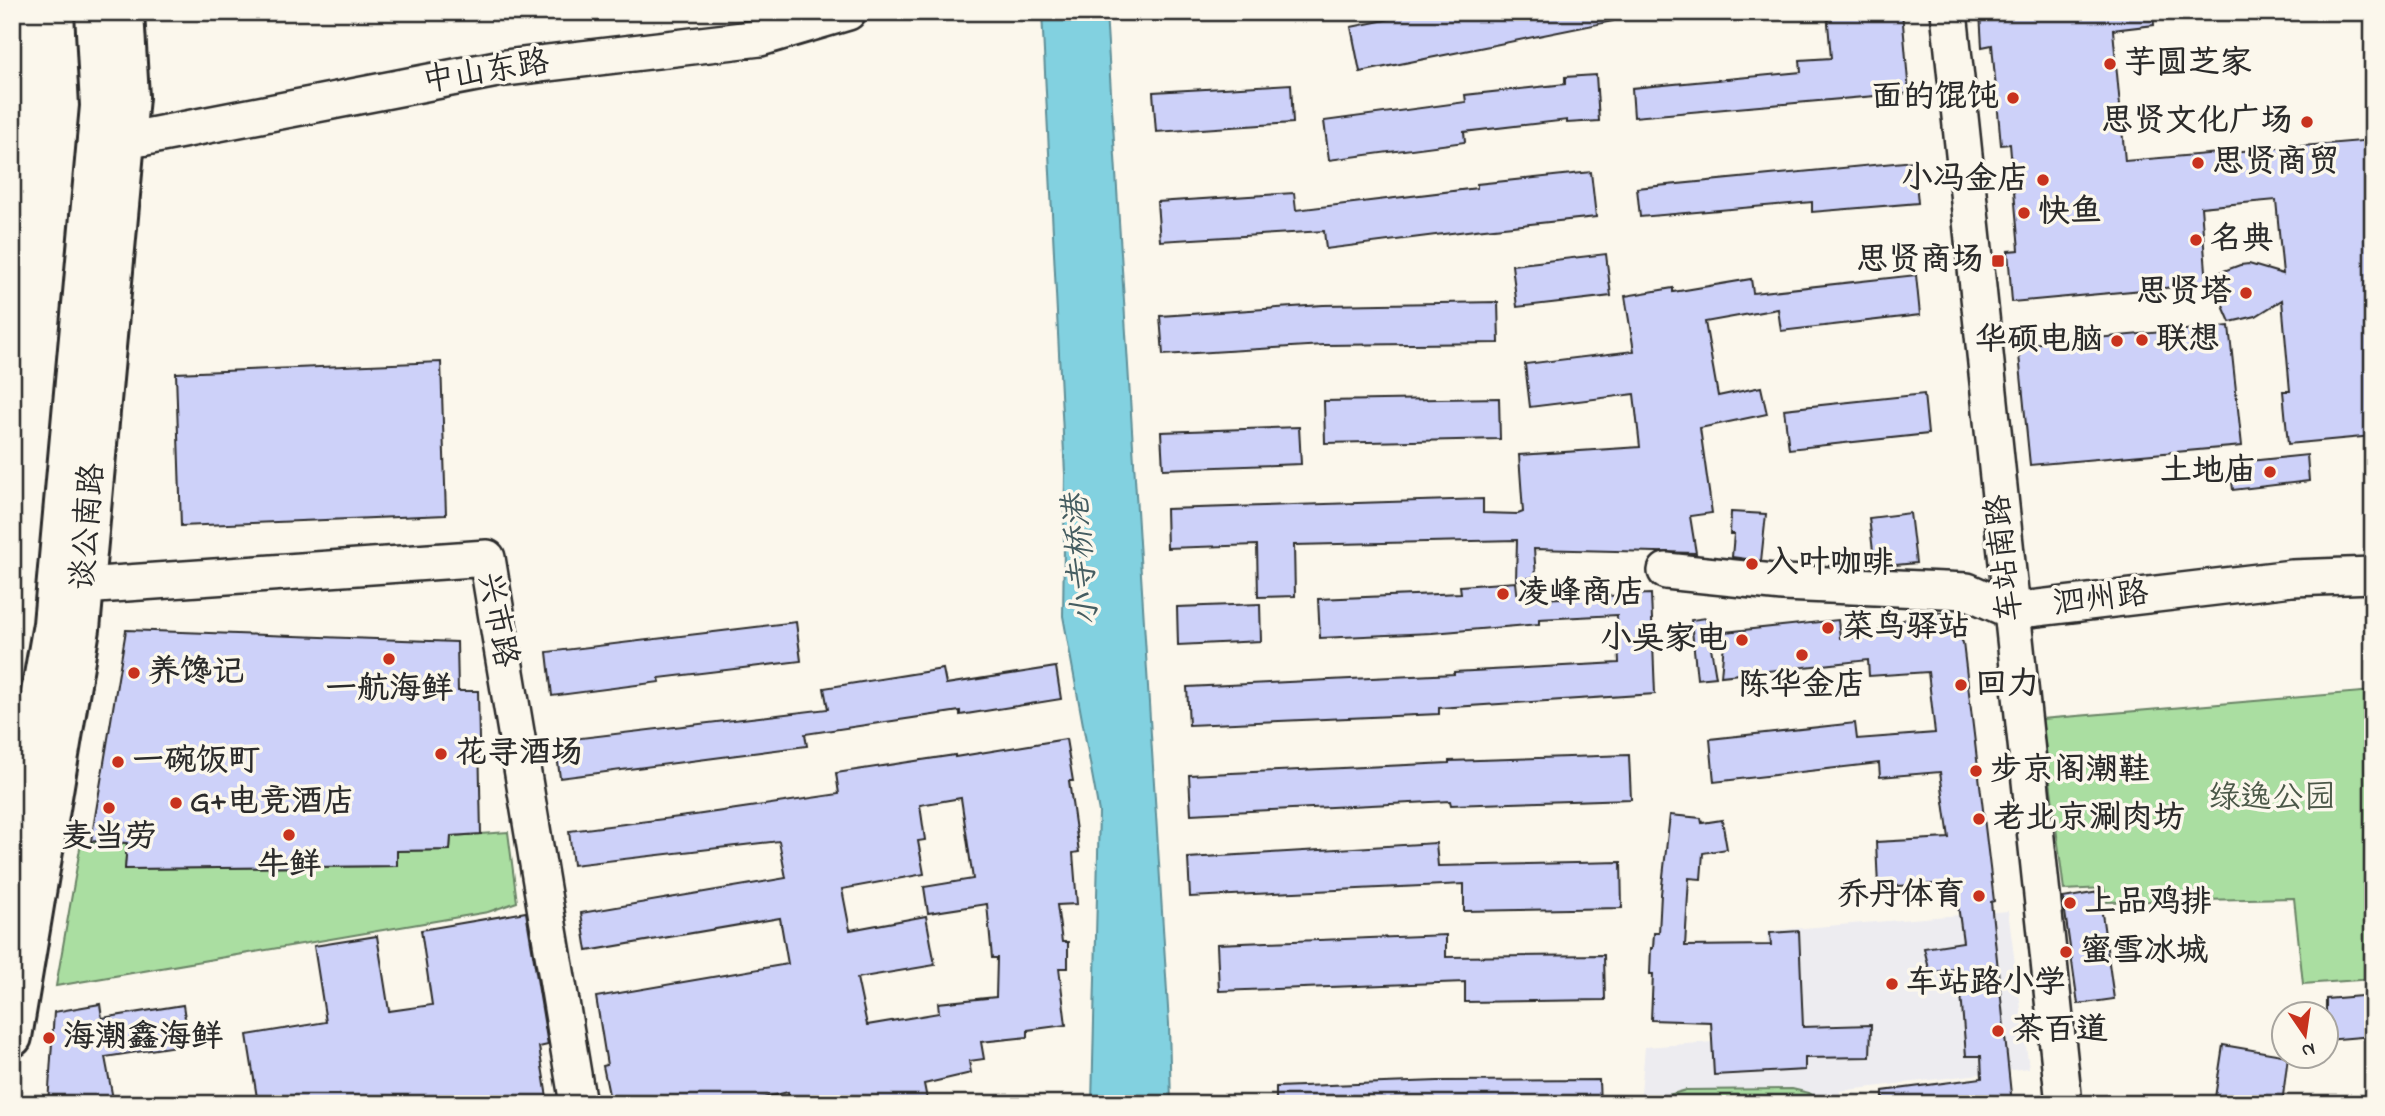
<svg xmlns="http://www.w3.org/2000/svg" width="2385" height="1116" font-family="'Indie Flower','LXGW WenKai TC',sans-serif">
<style>
.built{fill:#edecf0}
.green{fill:#aadea1;stroke:#6a8466;stroke-width:2}
.water{fill:#82d1e0;stroke:#5f8f98;stroke-width:2}
.building{fill:#cdd1f9;stroke:#2b2b2b;stroke-width:2;fill-rule:evenodd}
.lines{fill:none;stroke-linecap:round;stroke-linejoin:round}
.minor-casing{stroke:#2b2b2b;stroke-width:40}
.major-casing{stroke:#2b2b2b;stroke-width:44}
.minor{stroke:#fbf7ec;stroke-width:35}
.major{stroke:#fbf7ec;stroke-width:38}
.poi-dot{fill:#c8321e;stroke:#fbf7ec;stroke-width:2.5}
.labels{text-anchor:middle;dominant-baseline:central;stroke-width:7;stroke-linejoin:round;paint-order:stroke}
.poi-label{font-size:32px;font-weight:bold;fill:#2b2b2b;stroke:#fbf7ec;text-anchor:start}
.street-label{font-size:32px;fill:#2b2b2b;stroke:#fbf7ec}
.park-label{font-size:32px;fill:#4b5848;stroke:#fbf7ec}
.water-label{font-size:33px;font-style:italic;fill:#455d61;stroke:#fbf7ec}
</style>
<rect width="100%" height="100%" fill="#fbf7ec"/>
<filter id="ink" filterUnits="userSpaceOnUse"><feTurbulence type="fractalNoise" baseFrequency=".0143" numOctaves="2"/><feDisplacementMap in="SourceGraphic" scale="14" xChannelSelector="R" yChannelSelector="G"/><feConvolveMatrix kernelMatrix="1 2 1 2 8 2 1 2 1" color-interpolation-filters="sRGB"/></filter>
<g filter="url(#ink)">
<path class="built" d="M2008,911L2029,1068L1840,1091L1841,1104H1640L1645,1047L1767,1038V931Z"/>
<path class="green" d="M2373,691V979L2303,984L2294,898L2107,902L2104,888L2064,890L2042,719Z
M508,832L517,902L488,912L56,986L81,843H127L125,869L396,866L397,851L450,850L451,836Z
M1792,1089L1809,1093L1826,1104H1657L1669,1095L1686,1090Z"/>
<path class="water" d="M1042,12H1106L1169,1024L1171,1104H1092L1099,812L1063,616L1065,474Z"/>
<path class="building" d="M1425,12H1612L1613,21L1360,72L1351,27Z
M1827,12H1902L1909,93L1634,117L1632,88L1801,72L1800,60L1831,58Z
M1980,12H2153L2154,25L2113,30L2125,161L2373,140V436L2288,444L2283,391H2290L2282,300L2256,316L2230,322L2210,276L2240,265L2249,264L2283,274L2276,200L2201,207L2207,284L2012,302L2008,251L2019,250L2010,144L2001,145L1992,45L1982,47Z
M1596,75L1599,121L1567,123V120L1464,132L1465,142L1329,160L1324,121L1466,102L1465,95L1565,84V77Z
M1291,84L1293,123L1156,132L1153,92Z
M1914,161L1918,203L1812,212V202L1640,217L1637,188Z
M1591,172L1596,217L1475,230L1326,249L1324,231L1160,241L1157,202L1294,193L1296,210L1477,188V184Z
M1606,254L1611,296L1517,307L1512,265Z
M1916,275L1920,315L1781,331L1778,309L1705,322L1718,396L1761,387L1767,414L1700,428L1712,513L1690,516L1696,553L1534,549L1536,577L1516,580L1517,540L1294,545L1295,596L1258,597L1257,545L1167,548L1166,509L1483,499V513L1518,514L1523,512L1519,455L1640,447L1634,394L1530,407L1525,364L1634,351L1625,296L1673,288V292L1751,279L1753,293Z
M1498,302L1499,343L1324,345L1163,355L1160,316L1323,305Z
M2229,326L2242,446L2030,465L2018,345Z
M441,362L446,515L181,526L176,373Z
M1924,394L1928,434L1789,449L1784,409Z
M1499,398L1500,439L1325,443L1324,401Z
M1299,427L1301,464L1163,469L1161,432Z
M2307,455L2309,481L2233,490L2230,463Z
M1731,512L1766,514L1761,561L1732,557L1734,534H1730Z
M1910,513L1916,563L1875,567L1869,518Z
M1516,582L1518,600L1651,594L1655,694L1439,708V714L1189,725L1187,687L1454,674V672L1619,663L1617,615L1539,619V624L1432,633L1320,638L1318,599L1461,593L1460,586Z
M1260,604L1261,641L1178,645L1177,607Z
M1929,612L1941,613L1953,620L1963,643L1994,901L1991,902L2012,1104H1883V1091L1982,1078L1981,1056H1966L1959,968L1930,973L1924,948L1963,942L1955,883L1878,887L1876,842L1949,838L1940,772L1880,777L1879,763L1714,782L1710,739L1855,723L1857,739L1935,733L1928,672L1869,676L1868,660L1721,676L1725,632L1838,620L1840,638L1866,637L1919,613Z
M1706,618L1716,677L1697,679L1691,620Z
M796,622L801,661L659,678L660,682L552,696L547,652Z
M126,630L457,642L458,691H478L481,834L451,836L450,850L397,851V866L125,869L127,843L91,841Z
M1056,667L1061,699L960,715V711L805,734L807,746L560,778L555,741L828,709L824,688L943,669L946,684Z
M1066,739L1073,781H1069L1079,852L1073,853L1077,904L1057,905L1062,942H1068V968H1059L1066,1025L1028,1030V1037L981,1042L984,1059L969,1061L971,1073L924,1084L928,1104H831L830,1097L790,1104L788,1092L739,1104H611L603,1066L607,1065L596,997L788,964L780,918L587,951L581,913L786,878L779,841L573,865L569,831L695,815L839,794L836,773L955,755V757ZM961,798L973,879L924,887L928,913L987,904L992,958H997L996,997L938,1003L939,1013L867,1025L857,978L935,965L926,916L850,930L842,889L924,874L918,841L925,840L920,805Z
M1629,755L1631,799L1451,805L1450,801L1191,814L1189,775L1449,763V761Z
M1670,815L1701,818L1702,823L1722,820L1727,849L1703,853L1701,879L1689,878L1685,946L1771,945L1770,933L1799,931L1803,1027L1871,1025L1870,1057L1805,1058V1070L1714,1075L1711,1022L1651,1020L1653,974H1650L1651,948H1653L1654,933H1659L1661,894Z
M1436,843L1438,866L1621,862L1622,908L1464,911V884L1190,897L1188,858Z
M2099,892L2114,999L2078,1004L2063,898Z
M526,912L548,1045L539,1047L548,1104H258L247,1035L326,1022L314,946L377,936L389,1011L432,1005L421,930Z
M1446,935V957L1604,955L1605,1000L1465,1002V982L1219,991L1217,944Z
M2373,995V1036L2326,1040V999Z
M100,1004L102,1018L183,1005L189,1044L105,1057L114,1104H48L54,1012Z
M2223,1045L2288,1056L2282,1104H2214Z
M1599,1080L1600,1104H1276V1087L1438,1081Z"/>
<g class="lines">
<g class="minor-casing">
<path id="minor" d="M1949,12L2064,1104
M125,141L497,69L760,38L848,12
M1666,571L1783,583L1967,591L2012,611L2292,578L2373,575
M57,585L83,586L487,558L578,1104"/>
</g>
<g class="major-casing">
<path id="major" d="M12,859L53,624L100,106L95,12
M12,1037L80,629L129,97L124,12"/>
</g>
<use href="#minor" class="minor"/>
<use href="#major" class="major"/>
</g>
</g>
<g class="poi-dot">
<circle cx="2110" cy="64" r="7"/>
<circle cx="2013" cy="98" r="7"/>
<circle cx="2307" cy="122" r="7"/>
<circle cx="2198" cy="163" r="7"/>
<circle cx="2043" cy="180" r="7"/>
<circle cx="2024" cy="213" r="7"/>
<circle cx="2196" cy="240" r="7"/>
<rect x="1991" y="254" width="14" height="14" rx="3.5"/>
<circle cx="2246" cy="293" r="7"/>
<circle cx="2142" cy="340" r="7"/>
<circle cx="2117" cy="341" r="7"/>
<circle cx="2270" cy="472" r="7"/>
<circle cx="1752" cy="564" r="7"/>
<circle cx="1503" cy="594" r="7"/>
<circle cx="1828" cy="628" r="7"/>
<circle cx="1742" cy="640" r="7"/>
<circle cx="1802" cy="655" r="7"/>
<circle cx="389" cy="659" r="7"/>
<circle cx="134" cy="673" r="7"/>
<circle cx="1961" cy="685" r="7"/>
<circle cx="441" cy="754" r="7"/>
<circle cx="118" cy="762" r="7"/>
<circle cx="1976" cy="771" r="7"/>
<circle cx="176" cy="803" r="7"/>
<circle cx="109" cy="808" r="7"/>
<circle cx="1979" cy="819" r="7"/>
<circle cx="289" cy="835" r="7"/>
<circle cx="1979" cy="896" r="7"/>
<circle cx="2070" cy="903" r="7"/>
<circle cx="2066" cy="952" r="7"/>
<circle cx="1892" cy="984" r="7"/>
<circle cx="1998" cy="1031" r="7"/>
<circle cx="49" cy="1038" r="7"/>
</g>
<g class="labels">
<g class="poi-label">
<text x="2124" y="64">芋圆芝家</text>
<text x="1999" y="98" text-anchor="end">面的馄饨</text>
<text x="2293" y="122" text-anchor="end">思贤文化广场</text>
<text x="2212" y="163">思贤商贸</text>
<text x="2029" y="180" text-anchor="end">小冯金店</text>
<text x="2038" y="213">快鱼</text>
<text x="2210" y="240">名典</text>
<text x="1984" y="261" text-anchor="end">思贤商场</text>
<text x="2232" y="293" text-anchor="end">思贤塔</text>
<text x="2156" y="340">联想</text>
<text x="2103" y="341" text-anchor="end">华硕电脑</text>
<text x="2256" y="472" text-anchor="end">土地庙</text>
<text x="1766" y="564">入叶咖啡</text>
<text x="1517" y="594">凌峰商店</text>
<text x="1842" y="628">菜鸟驿站</text>
<text x="1728" y="640" text-anchor="end">小吴家电</text>
<text x="148" y="673">养馋记</text>
<text x="1975" y="685">回力</text>
<text x="1802" y="686" text-anchor="middle">陈华金店</text>
<text x="389" y="690" text-anchor="middle">一航海鲜</text>
<text x="455" y="754">花寻酒场</text>
<text x="132" y="762">一碗饭町</text>
<text x="1990" y="771">步京阁潮鞋</text>
<text x="190" y="803">G+电竞酒店</text>
<text x="1993" y="819">老北京涮肉坊</text>
<text x="109" y="838" text-anchor="middle">麦当劳</text>
<text x="289" y="866" text-anchor="middle">牛鲜</text>
<text x="1965" y="896" text-anchor="end">乔丹体育</text>
<text x="2084" y="903">上品鸡排</text>
<text x="2080" y="952">蜜雪冰城</text>
<text x="1906" y="984">车站路小学</text>
<text x="2012" y="1031">茶百道</text>
<text x="63" y="1038">海潮鑫海鲜</text>
</g>
<g class="street-label">
<text transform="translate(486 73) rotate(-9)">中山东路</text>
<text transform="translate(89 527) rotate(-85)">谈公南路</text>
<text transform="translate(2006 558) rotate(-96)">车站南路</text>
<text transform="translate(2101 600) rotate(-7)">泗州路</text>
<text transform="translate(496 620) rotate(79)">兴市路</text>
</g>
<g class="park-label">
<text x="2272" y="799">绿逸公园</text>
</g>
<g class="water-label">
<text transform="translate(1083 560) rotate(-95)">小寺桥港</text>
</g>
</g>
<rect width="2385" height="1116" fill="none" stroke="#fbf7ec" stroke-width="42"/>
<rect x="21" y="21" width="2343" height="1074" fill="none" stroke="#2b2b2b" stroke-width="2.5" filter="url(#ink)"/>
<g transform="translate(2305 1035) rotate(167)"><circle r="33" fill="#fbf7ec" stroke="#a8a59f" stroke-width="2"/>
<path d="M0-5L12 26L0 18L-12 26Z" fill="#c8321e"/>
<text y="-10" font-size="19" font-weight="bold" text-anchor="middle" fill="#2b2b2b">N</text>
</g>
</svg>
